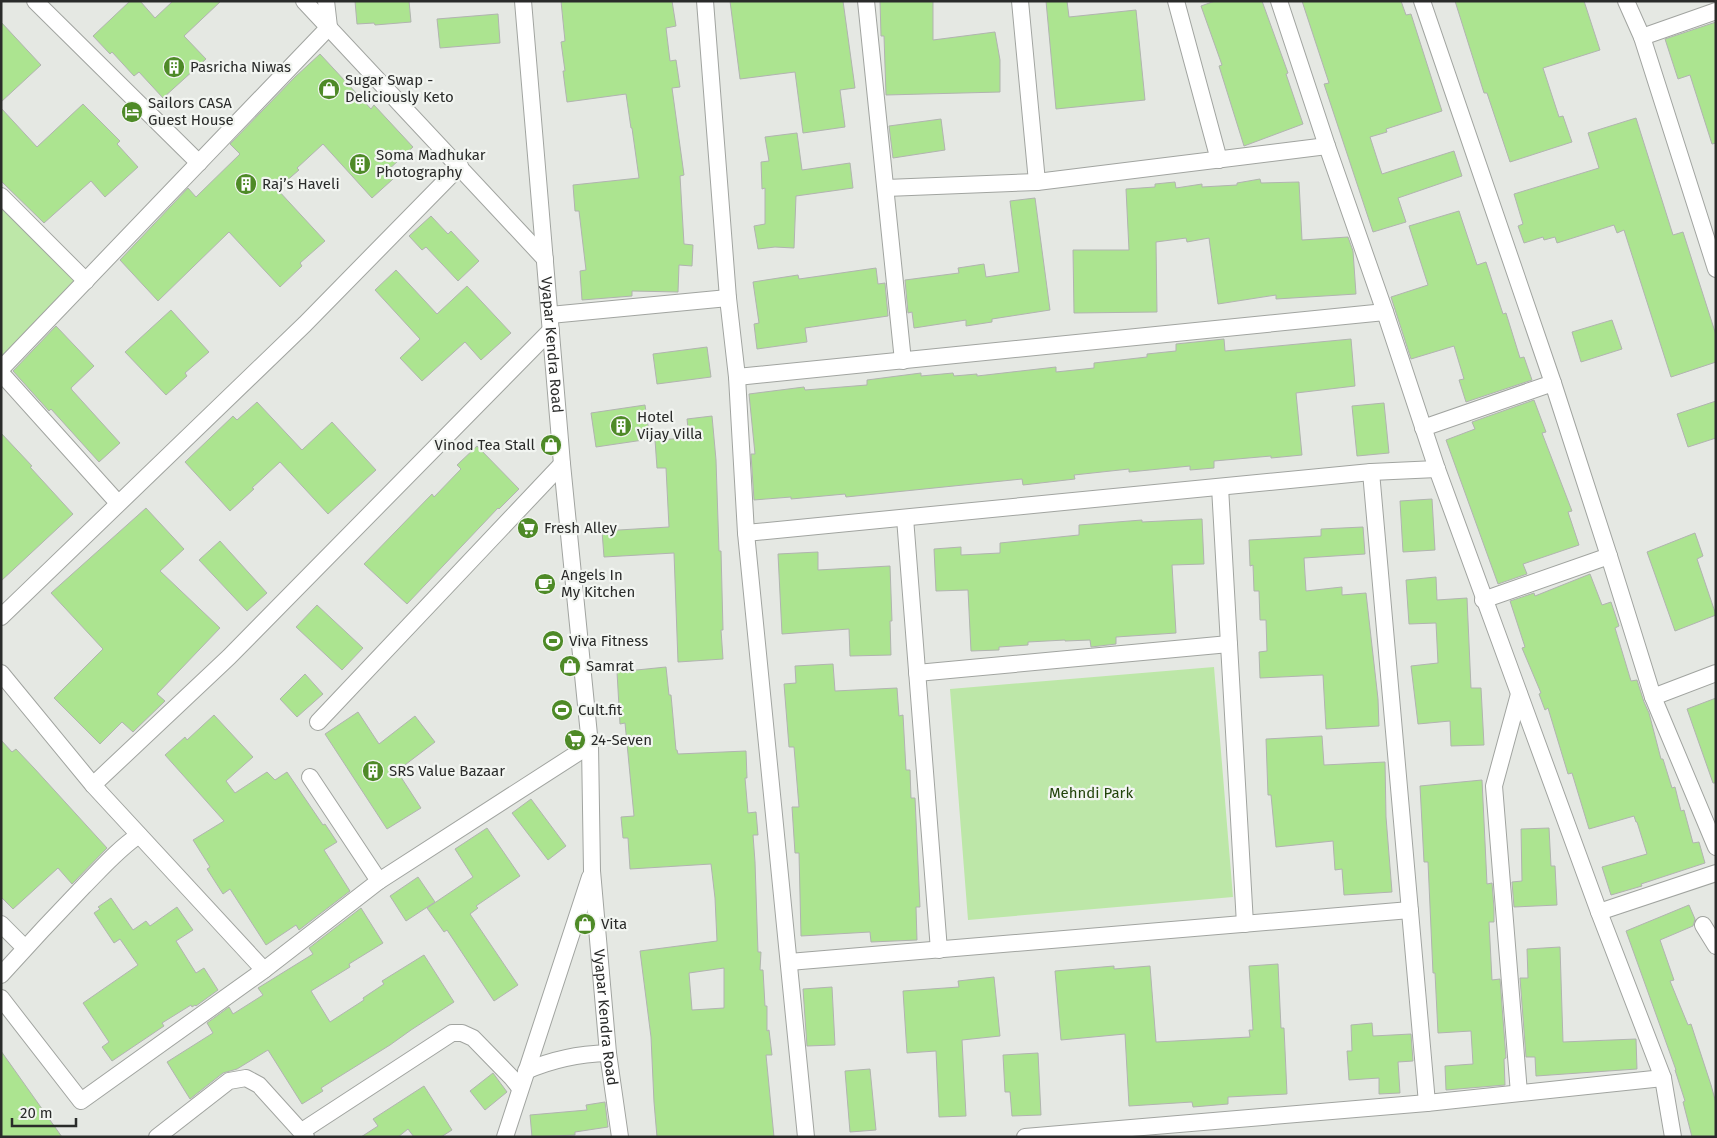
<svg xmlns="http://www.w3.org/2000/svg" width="1717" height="1138" font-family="'Fira Sans',sans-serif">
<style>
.green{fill:#bde7a8}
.building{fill:#ace490;stroke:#b1b4b0;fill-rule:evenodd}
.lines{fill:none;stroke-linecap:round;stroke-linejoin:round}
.street-casing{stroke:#a1a4a0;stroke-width:18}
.street{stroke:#fff;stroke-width:16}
.labels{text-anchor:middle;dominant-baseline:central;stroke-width:4.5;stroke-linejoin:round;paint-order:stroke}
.poi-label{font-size:15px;fill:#2a2b2a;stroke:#f2f5f1;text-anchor:start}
.street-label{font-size:15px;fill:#2a2b2a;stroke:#f2f5f1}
.park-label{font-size:15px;fill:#22440a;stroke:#f2f5f1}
</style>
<rect width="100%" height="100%" fill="#e5e8e3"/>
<path class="green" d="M1,196L86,281L1,369Z
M1214,667L1233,897L968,920L950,689Z"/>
<path class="building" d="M130,1H140L155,18L173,1H221L184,36L206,59L163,98L139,72L134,76L112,52L110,54L93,36Z
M355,1H409L411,22L375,25L374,23L357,24Z
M561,1H672L676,26L666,28L670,61L676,60L680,87L672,88L684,175L680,176L684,244L693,245L692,266L679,265L678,292L632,291V296L582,300L580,271L586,270L579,211H575L573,185L639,178L632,128H631L626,94L567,102L563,71H565L561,42L565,41Z
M730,1H843L855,88L840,90L845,127L803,133L795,72L740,79Z
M880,1H933V40L995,32L1000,60V92L886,95L884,36H881Z
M1046,1H1067L1069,17L1136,10L1145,100L1056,109Z
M1215,1H1262L1288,73L1286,74L1303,124L1244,146L1219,66L1222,65L1201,6Z
M1302,1H1401L1406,15L1411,14L1442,111L1386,129L1387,132L1370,137L1382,174L1454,151L1462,176L1398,198L1406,222L1373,232L1324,84L1329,83Z
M1455,1H1584L1600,50L1543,68L1559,117L1563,116L1572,142L1510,162L1487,93H1484Z
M498,14L500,43L440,48L437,19Z
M1,22L41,65L1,102Z
M1716,22V143L1712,144L1690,75L1678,79L1665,39Z
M320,54L371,109L374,105L413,147L386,172L393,179L372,198L323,144L297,168L299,170L277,189L325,241L300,263L302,266L280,287L229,232L158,301L120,260L188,188L196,197L240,154L230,144L295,77Z
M83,104L120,141L117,144L138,167L105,197L91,181L44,223L1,181V108L37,147Z
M1636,118L1673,235L1683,232L1716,335V362L1671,377L1624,230L1617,233L1614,225L1557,243L1555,237L1544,240L1543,237L1524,243L1518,226L1523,224L1514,194L1599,168L1588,133Z
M941,119L945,150L893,158L889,126Z
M797,133L802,170L850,163L853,188L796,196L794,248L775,247L758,249L754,226L765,224V188L762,189L761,162L769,161L765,137Z
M1260,179L1261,183L1299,182L1302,240L1348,237L1353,251L1356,294L1276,299V295L1218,304L1209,238L1187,242L1186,238L1156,242L1157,312L1074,313L1073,250H1129L1126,189L1155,187V184L1175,182L1176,188L1202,184V187L1237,185V183Z
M1035,198L1050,310L992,319V322L966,326V320L914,328L912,312L908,313L905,280L959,273L958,268L984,264L986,277L1019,272L1010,201Z
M1459,211L1477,265L1486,262L1503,314L1506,313L1520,358L1524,357L1532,380L1466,402L1459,380L1464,379L1454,346L1411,359L1391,297L1428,285L1409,226Z
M431,216L448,234L451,231L479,261L458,281L426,247L422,250L409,236Z
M876,268L878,284L885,283L888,316L805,328L807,342L757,349L754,324L759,323L753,282L798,275L799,279Z
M396,270L437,314L467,286L511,333L481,360L465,342L422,381L400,358L420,339L375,290Z
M171,310L209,352L185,373L187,376L166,395L125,352Z
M1612,320L1622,349L1581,362L1572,332Z
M56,326L94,366L71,388L72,390L120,443L99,462L51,409L49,411L13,371Z
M1224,339L1225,351L1351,339L1355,386L1296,393L1302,455L1271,458V456L1214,461V468L1190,470V466L1129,472V469L1074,475L1075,479L1023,485L1022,479L846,497L845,494L791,499V497L754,500L751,454H755L749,394L804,387L805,390L867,385V380L921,373V376L953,373L954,376L977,374V376L1056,367V372L1094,368V363L1147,357V354L1176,351V344Z
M707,347L711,377L657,384L653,354Z
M1534,400L1546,432L1542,433L1572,511L1568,512L1579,545L1523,564L1527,574L1498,584L1446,440L1475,429L1472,422Z
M1716,401V438L1688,447L1677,414Z
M257,402L302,450L332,422L376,470L328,514L280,462L252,488L254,489L230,511L185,462L233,416L237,420Z
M1384,403L1389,453L1357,456L1352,406Z
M645,405L650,439L596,447L591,413Z
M712,416L716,460L719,551H721L723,630H721L723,659L678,662L674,553L604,557L602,531L669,527L666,468H657L655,440L689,438L687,419Z
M1,433L32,466L30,467L73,514L1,581Z
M477,446L519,489L499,509L498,508L407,604L364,564L432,494L434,497L461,469L457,465Z
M1432,499L1435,550L1403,552L1400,501Z
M146,508L184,549L160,571L220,628L157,694L165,701L133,732L122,722L100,744L54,698L103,649L51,593Z
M1202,519L1204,564L1172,565L1176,633L1116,637V644L1091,647L1090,640L1065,641V640L1028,642V645L999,647V650L971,651L968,590L936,591L934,549L961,547V555L1000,553V543L1079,535V525L1142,520V522Z
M1363,527L1365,554L1304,558L1306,591L1342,587V595L1366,593L1378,699L1379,726L1326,729L1323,675L1260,678L1259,652L1267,651L1266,620H1260L1259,591H1254L1253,565L1250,566L1249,540L1321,536V529Z
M1695,533L1703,556L1697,559L1716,615L1675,631L1647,552Z
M220,541L267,593L247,611L199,560Z
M818,552V570L890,566L892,621H890L891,655L850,656L849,629L782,634L778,554Z
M1590,574L1602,605L1611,602L1619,626L1615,628L1631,681L1637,680L1644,702L1649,713L1661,759H1663L1672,788L1675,787L1681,811L1684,810L1693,843L1699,842L1705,863L1641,884L1642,886L1611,895L1602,867L1647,854L1637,822H1636L1634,816L1589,829L1572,773L1568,774L1548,708L1545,710L1539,694L1541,693L1522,648L1525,647L1510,601L1534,593L1535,596Z
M1436,577L1437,600L1467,598L1471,688H1481L1484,745L1451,746L1450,721L1418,724L1411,666L1438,663L1436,623L1409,624L1406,580Z
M317,605L363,648L342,670L296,627Z
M833,664L835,691L897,688L899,716L903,715L906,770H910L911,798H915L920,907H916L917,940L871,942L870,932L801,936L799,853H795L792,807H799L794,747H789L784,684L796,683L795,666Z
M666,667L669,695H671L676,750H677L678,754L746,751L747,778H745L748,813L756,812L758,835H753L755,862L758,952H761L760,970H763L765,1006H767V1031L769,1030L772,1055H766L774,1137H657L654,1102L651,1037L640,951L717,941L715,898L711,864L630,869L628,838H623L621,817L634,816L625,723L620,724L617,672ZM724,968V1008L692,1010L689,973Z
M305,674L323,694L297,717L280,699Z
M1716,698V783H1713L1687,709Z
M358,712L379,744L415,716L435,742L397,771L421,808L387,829L325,734Z
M214,715L253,757L226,781L235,793L267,772L275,780L287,772L323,825L325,824L337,842L324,850L350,891L299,930L296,925L266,945L230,889L223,894L207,869L210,867L193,840L224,821L165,755L185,737L187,740Z
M1322,736L1324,765L1385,762L1386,817L1392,892L1344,895L1342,869L1335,870L1333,841L1276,847L1271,795H1268L1266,739Z
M1,740L12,752L16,749L34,768L107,848L72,884L58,868L13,909L1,897Z
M1482,780L1487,884L1492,883L1494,908V922H1489L1492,980L1500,979L1506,1058L1504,1059L1505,1085L1446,1090L1445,1066L1473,1064L1471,1031L1438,1033L1435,973H1433L1428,862H1424L1420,786Z
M531,799L566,846L548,860L512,813Z
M487,828L520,876L476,906L478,908L470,914L518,985L494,1001L447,930L444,932L427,908L473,877L455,849Z
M1549,828L1551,866H1555L1557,905L1514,907L1512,882L1522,881L1521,829Z
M418,877L435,902L406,921L390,896Z
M111,898L133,930L146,921L150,926L177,907L193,930L176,941L196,973L204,968L218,990L196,1006L195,1005L192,1007L191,1005L162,1023L164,1026L112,1061L102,1047L109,1042L83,1003L138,965L120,939L114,943L94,913L100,909L98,907Z
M1689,905L1695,919L1693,926L1660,940L1674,980L1670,981L1688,1025L1691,1024L1711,1085L1716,1103V1137H1692L1683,1102L1685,1101L1675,1070H1676L1626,931Z
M361,908L383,943L349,964L350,967L311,991L330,1022L364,1000L363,998L384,984L382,981L424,955L454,1002L411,1030L390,1045L321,1088L323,1091L302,1104L268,1050L237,1069L223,1073L190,1099L167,1062L213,1033L207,1023L229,1007L233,1014L263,995L258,988L313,954L309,948Z
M1560,947L1563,1042L1636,1039L1637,1069L1536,1076L1535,1057H1526L1520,978H1528L1527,949Z
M1278,964L1281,1028H1284L1287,1094L1228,1097V1104L1193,1107L1192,1102L1129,1106L1125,1034L1061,1040L1055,971L1114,966V969L1150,966L1156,1042L1250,1037L1249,1030H1253L1249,966Z
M994,977L1000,1036L962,1040L966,1116L939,1117L936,1051L907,1053L903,991L959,987L958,981Z
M832,987L835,1045L807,1046L803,989Z
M1372,1023L1373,1036L1411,1034L1413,1061L1398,1062L1400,1093L1379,1094V1078L1349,1080L1347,1051H1352L1351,1025Z
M1,1051L62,1137H1Z
M1038,1053L1041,1115L1012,1116L1010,1092H1005L1003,1055Z
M870,1069L876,1130L850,1132L845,1071Z
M493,1073L507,1092L485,1110L470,1091Z
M424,1086L452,1130L441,1137H414L408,1129L398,1137H361L378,1126L373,1119Z
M605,1102L608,1127L575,1132V1135L532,1137L530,1115L587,1110L586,1105Z"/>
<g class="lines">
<g class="street-casing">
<g id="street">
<path d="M35,1L199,163"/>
<path d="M304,1L545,259"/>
<path id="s1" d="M523,1L562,464L590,745L592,871L608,1053L620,1137"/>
<path d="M705,1L728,298L737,377L746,533L806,1137"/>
<path d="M866,1L903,361"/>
<path d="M1020,1L1037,182"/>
<path d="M1176,1L1219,160"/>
<path d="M1279,1L1327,146L1385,312L1437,469L1599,912L1663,1078L1673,1137"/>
<path d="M1422,1L1553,383L1609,556L1653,697L1716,847"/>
<path d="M1626,1L1642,37L1716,269"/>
<path d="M1642,37L1716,11"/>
<path d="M886,188L1037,182L1327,146"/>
<path d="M1,196L86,281"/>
<path d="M550,315L728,298"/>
<path d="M1,369L329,27L326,1"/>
<path d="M1,373L118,503"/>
<path d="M737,377L1385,312"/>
<path d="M1423,428L1553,383"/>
<path d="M1371,472L1427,1103"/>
<path d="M1220,487L1245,924"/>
<path d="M905,518L939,950"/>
<path d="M746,533L1371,472L1437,469"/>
<path d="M1483,600L1609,556"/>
<path d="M1,617L305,324L460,166"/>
<path d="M1,673L93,785L264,970"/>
<path d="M917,673L1229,644"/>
<path d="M1519,694L1494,786L1519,1093"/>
<path d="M1653,697L1716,673"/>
<path d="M318,722L562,464"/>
<path d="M310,777L379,881"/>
<path d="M93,785L229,657L551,330"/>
<path d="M1599,912L1716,873"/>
<path d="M1,924L25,948"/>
<path d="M1703,925L1716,946"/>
<path d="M789,962L1410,910"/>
<path d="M1,975C28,945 55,916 83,887C101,869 118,849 139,835"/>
<path d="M1,998L81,1101L264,970L379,881L590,745"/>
<path d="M526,1071C553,1059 578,1054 608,1053"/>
<path d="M302,1131L452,1033H462L473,1038L512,1078L520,1088"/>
<path d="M157,1137L229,1081L246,1078L259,1085L306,1137"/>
<path d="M505,1137L590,877"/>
<path d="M1025,1137L1427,1103L1663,1078"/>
</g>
</g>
<use href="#street" class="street"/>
</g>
<defs>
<g id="building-disc" transform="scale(1.125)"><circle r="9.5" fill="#4e8a27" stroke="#f2f5f1"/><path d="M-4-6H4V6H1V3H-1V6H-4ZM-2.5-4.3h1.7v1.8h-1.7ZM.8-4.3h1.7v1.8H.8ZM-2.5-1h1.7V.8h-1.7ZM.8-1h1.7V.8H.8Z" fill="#fff"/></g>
<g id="shop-disc" transform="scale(1.125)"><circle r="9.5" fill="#4e8a27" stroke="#f2f5f1"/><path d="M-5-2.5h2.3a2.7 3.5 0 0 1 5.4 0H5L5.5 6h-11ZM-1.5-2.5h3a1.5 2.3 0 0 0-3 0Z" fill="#fff"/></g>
<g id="hotel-disc" transform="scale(1.125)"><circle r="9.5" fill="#4e8a27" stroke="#f2f5f1"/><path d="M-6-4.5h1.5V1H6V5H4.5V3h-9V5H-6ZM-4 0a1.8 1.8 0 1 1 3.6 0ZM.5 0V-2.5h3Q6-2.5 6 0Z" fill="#fff"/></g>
<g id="supermarket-disc" transform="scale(1.125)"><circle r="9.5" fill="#4e8a27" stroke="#f2f5f1"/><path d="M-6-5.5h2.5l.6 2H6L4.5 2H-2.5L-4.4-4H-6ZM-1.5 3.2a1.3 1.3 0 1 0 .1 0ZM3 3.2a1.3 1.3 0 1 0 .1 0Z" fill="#fff"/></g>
<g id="cafe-disc" transform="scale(1.125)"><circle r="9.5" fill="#4e8a27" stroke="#f2f5f1"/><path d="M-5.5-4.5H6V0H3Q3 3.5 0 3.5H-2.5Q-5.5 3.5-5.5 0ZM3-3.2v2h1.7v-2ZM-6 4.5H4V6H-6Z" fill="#fff"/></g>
<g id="stadium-disc" transform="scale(1.125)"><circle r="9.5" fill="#4e8a27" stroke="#f2f5f1"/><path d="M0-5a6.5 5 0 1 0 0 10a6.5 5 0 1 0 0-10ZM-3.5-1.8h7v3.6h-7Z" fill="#fff"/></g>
</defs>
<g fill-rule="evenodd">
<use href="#building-disc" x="174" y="67"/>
<use href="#shop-disc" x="329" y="89"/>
<use href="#hotel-disc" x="132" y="112"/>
<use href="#building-disc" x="360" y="164"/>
<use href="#building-disc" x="246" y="184"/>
<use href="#building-disc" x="621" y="426"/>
<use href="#shop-disc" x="551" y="445"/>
<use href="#supermarket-disc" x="528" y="528"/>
<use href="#cafe-disc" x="545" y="584"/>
<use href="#stadium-disc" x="553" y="641"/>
<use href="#shop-disc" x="570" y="666"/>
<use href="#stadium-disc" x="562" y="710"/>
<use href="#supermarket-disc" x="575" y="740"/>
<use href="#building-disc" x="373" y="771"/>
<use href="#shop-disc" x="585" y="924"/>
</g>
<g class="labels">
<g class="poi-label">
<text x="190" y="67">Pasricha Niwas</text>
<text x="345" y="80">Sugar Swap -<tspan x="345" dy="17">Deliciously Keto</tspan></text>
<text x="148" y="103">Sailors CASA<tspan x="148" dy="17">Guest House</tspan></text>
<text x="376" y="155">Soma Madhukar<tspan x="376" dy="17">Photography</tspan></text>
<text x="262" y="184">Raj’s Haveli</text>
<text x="637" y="417">Hotel<tspan x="637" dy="17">Vijay Villa</tspan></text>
<text x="535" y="445" text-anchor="end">Vinod Tea Stall</text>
<text x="544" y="528">Fresh Alley</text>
<text x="561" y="575">Angels In<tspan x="561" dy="17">My Kitchen</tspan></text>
<text x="569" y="641">Viva Fitness</text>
<text x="586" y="666">Samrat</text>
<text x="578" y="710">Cult.fit</text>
<text x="591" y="740">24-Seven</text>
<text x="389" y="771">SRS Value Bazaar</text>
<text x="601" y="924">Vita</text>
</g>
<g class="street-label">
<text stroke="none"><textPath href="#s1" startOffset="345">Vyapar Kendra Road</textPath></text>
<text stroke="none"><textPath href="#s1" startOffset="1020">Vyapar Kendra Road</textPath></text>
</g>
<g class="park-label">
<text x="1091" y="793">Mehndi Park</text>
</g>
</g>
<rect width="1717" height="1138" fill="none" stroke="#2a2b2a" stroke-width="5"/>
<path d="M12 1118v8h64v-8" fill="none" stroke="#2a2b2a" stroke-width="2.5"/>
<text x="20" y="1118" font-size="15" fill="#2a2b2a" stroke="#f2f5f1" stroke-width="4" paint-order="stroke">20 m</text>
</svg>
